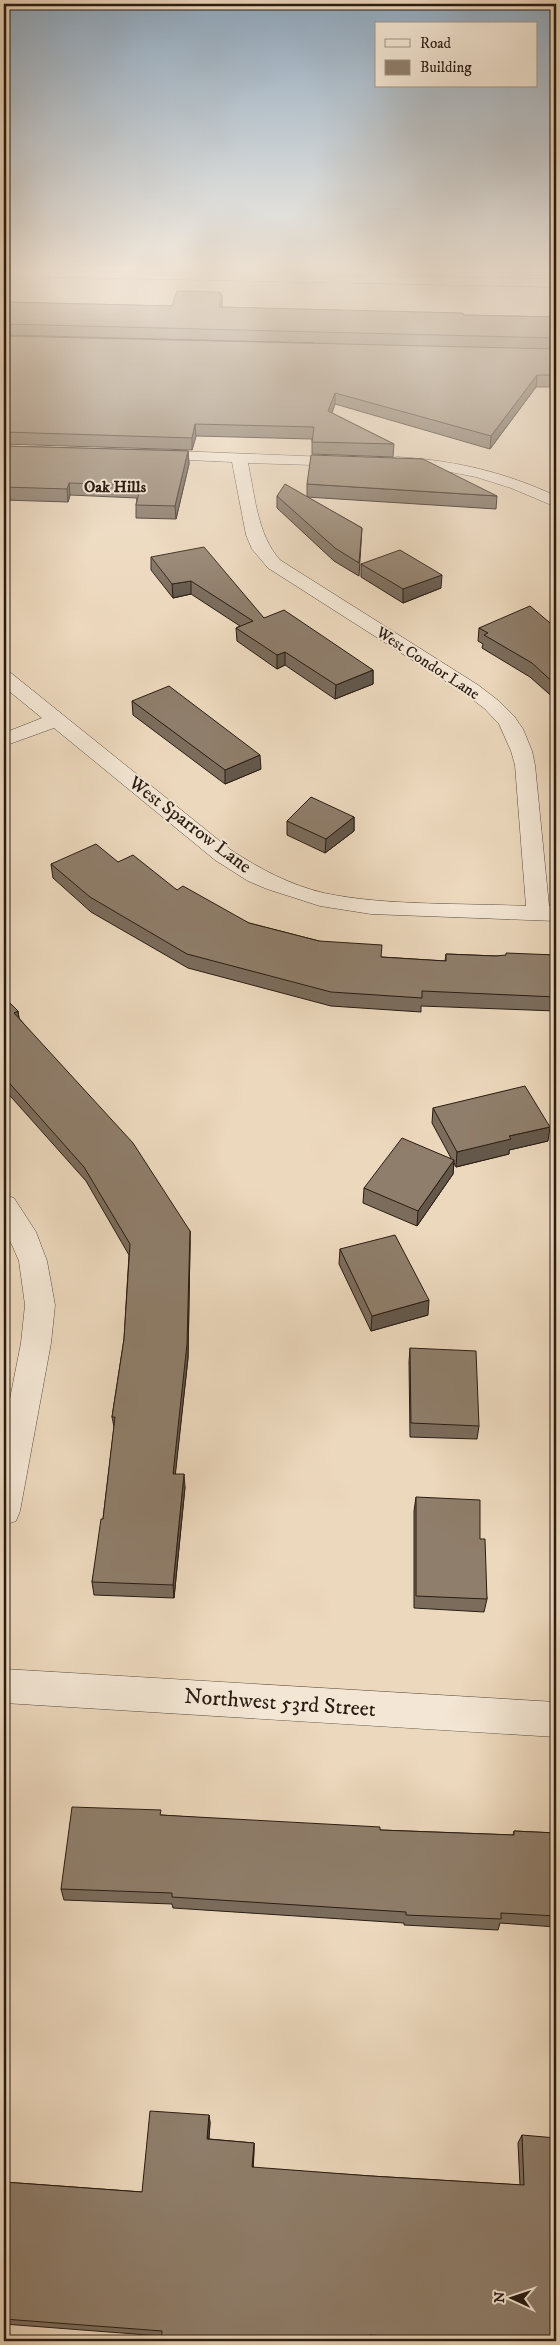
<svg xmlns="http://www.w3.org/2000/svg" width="560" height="2345" font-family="'IM FELL DW Pica',serif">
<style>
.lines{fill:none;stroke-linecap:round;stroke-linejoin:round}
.street-casing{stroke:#5a4b3e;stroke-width:1}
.secondary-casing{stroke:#2a1c13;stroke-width:1}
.street{fill:#f3e6d4;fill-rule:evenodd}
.secondary{fill:#f3e6d4;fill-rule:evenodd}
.wall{fill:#7b6c5c;stroke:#2a1c13}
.shaded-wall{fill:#64584b;stroke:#2a1c13}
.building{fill:#8f7e6b;stroke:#2a1c13}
.labels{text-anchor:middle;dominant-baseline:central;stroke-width:4;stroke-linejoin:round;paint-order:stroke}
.far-neighbourhood-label{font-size:16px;font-weight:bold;fill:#2a1c13;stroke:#f3e6d4}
.far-street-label{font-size:16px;fill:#2a1c13;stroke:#f3e6d4}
.street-label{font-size:19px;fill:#2a1c13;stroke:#f3e6d4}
.near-street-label{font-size:22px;fill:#2a1c13;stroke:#f3e6d4}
</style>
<rect width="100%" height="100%" fill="#ecd8bd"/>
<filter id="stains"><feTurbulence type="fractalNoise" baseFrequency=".004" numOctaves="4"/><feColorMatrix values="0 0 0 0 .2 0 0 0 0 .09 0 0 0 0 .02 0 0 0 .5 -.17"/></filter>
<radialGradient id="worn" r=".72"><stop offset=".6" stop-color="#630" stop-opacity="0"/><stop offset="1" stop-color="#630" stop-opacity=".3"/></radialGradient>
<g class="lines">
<g class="street-casing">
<path id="street" d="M152,450L352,458L354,461L352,464L346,466L248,463C255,496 257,534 280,560L478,685L499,701L514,716L523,729L532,751L535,765L549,906L556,907V921L371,914L320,906L267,889L248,881L215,860L54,728L4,746V733L42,718L4,687V671L11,673L231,850C260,869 290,885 324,893C385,906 462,903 526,906L515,765L511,751L499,724L485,709L464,693L268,568L252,549L246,535L232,462L146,458L144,455L146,452Z
M397,457C453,460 505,472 556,496V507L511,488L476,477L440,470L391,465L389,462L391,459Z
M4,1195L14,1198L36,1232L47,1261L55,1305L51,1343L20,1511L16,1521L4,1525V1429L21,1343L25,1305L19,1261L4,1227Z
M4,1669L556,1702V1737L4,1703Z"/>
</g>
<g class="secondary-casing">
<path id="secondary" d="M4,270L556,279V287L4,276Z"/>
</g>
<use href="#street" class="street"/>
<use href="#secondary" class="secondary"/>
</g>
<path class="wall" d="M220,295H222V307L463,315L556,317V387H536L490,449L335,404L332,413L394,444L393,457L312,454V439L196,436L192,450L4,444V336L314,343L4,335V302L172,306Z
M4,446L188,451L189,464L176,519L136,518V505L137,498L70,495L68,502L4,500Z
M307,484L497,496L496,509L307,497L362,528L359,576L334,561L277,508V496L307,497Z
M151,557L264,618L373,670V684L335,699L285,665L277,669L237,641L236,628L240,626L191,594L173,598L151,570Z
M361,564L441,588L403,603L361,577Z
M479,628H556V700L530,677L482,648L483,644L478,641Z
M132,701L261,769L225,784L133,715Z
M354,817V831L325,853L287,835V821Z
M118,862L177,890L249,923L381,957L445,961L446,954L496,956L555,955L556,951V1011L421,1006V1012L331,1006L188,968L91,912L53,878L51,864Z
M4,997L18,1011L19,1018L190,1231V1245L188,1358L175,1474L185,1487L174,1598L94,1595L92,1582L103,1519L114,1427L112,1417L124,1339L129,1255L86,1181L4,1089Z
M433,1108L548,1141L509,1150V1154L456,1167L454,1163L453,1174L417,1226L363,1203L364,1188L451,1158L432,1123Z
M340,1249L428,1315L371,1331L339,1264Z
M410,1348L479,1426L477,1439L410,1437L409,1362Z
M416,1497L480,1539L487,1599L484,1612L414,1608V1511Z
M161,1815L380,1830L513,1835L514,1831L556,1833V1927L500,1923L498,1930L404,1925V1923L173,1908L172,1904L64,1900L61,1889Z
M209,2115L210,2123L209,2139L254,2143V2150L253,2168L371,2176L520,2185L518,2143L522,2135L556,2341H390L369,2340V2341H161V2336L4,2324V2182L142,2192Z"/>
<path class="shaded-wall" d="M220,292L221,300L222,295V306L219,318V307Z
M537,375L536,387L490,449L491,436Z
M335,393V404L328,423V411Z
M195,424L196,436L192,450V438Z
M188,451L189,464L176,519L175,506Z
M69,483L70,495L68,502L67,489Z
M442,575L441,588L403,603V589Z
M191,581V594L173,598L172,584Z
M285,652V665L277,669V655Z
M373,670V684L335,699L336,685Z
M260,755L261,769L225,784V770Z
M354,817V831L325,853L326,839Z
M18,1011L20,1026L14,1013Z
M550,1127L548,1141L509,1150V1154L456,1167L457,1152L509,1136Z
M454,1160L453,1174L417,1226L418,1211Z
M190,1231V1245L188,1358L174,1487L173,1474Z
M429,1300L428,1315L371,1331L372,1316Z
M184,1474L185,1487L174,1598L173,1585Z
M6,1810L9,1821L4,1851V1819Z
M209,2115L210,2123L208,2147L207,2139Z
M254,2143V2150L253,2175L252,2167Z"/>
<path class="building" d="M177,291L220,292L219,295H222L219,307L463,313V315L556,317V338L4,324V302L172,306Z
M4,336L556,349V375H537L491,436L335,393L328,411L394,444L312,442L314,427L195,424L192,438L4,432Z
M4,446L188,451L175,506L136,505L141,485L69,483L67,489L4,487Z
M311,455L423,459L497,496L307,484Z
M285,484L362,528L359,563L335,548L277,496Z
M204,547L264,618L284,610L373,670L336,685L285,652L277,655L236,628L253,621L191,581L172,584L151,557Z
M400,550L442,575L403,589L361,564Z
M530,606L556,628V685L532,663L484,635L488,633L479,628Z
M169,686L260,755L225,770L132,701Z
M311,797L354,817L326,839L287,821Z
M96,844L118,862L133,855L177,890L183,886L249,923L319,941L382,945L381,957L446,961V954L496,956L506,955V953L556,955V997L422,991V998L331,992L187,954L90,897L51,864Z
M4,997L18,1011L14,1013L133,1143L190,1231L187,1344L173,1474H184L173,1585L92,1582L101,1519H103L115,1417H112L124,1339L130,1244L84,1167L4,1077Z
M525,1086L550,1127L509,1136L511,1139L457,1152L433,1108Z
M402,1138L454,1160L418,1211L364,1188Z
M395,1235L429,1300L372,1316L340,1249Z
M410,1348L476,1351L479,1426L411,1423Z
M416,1497L480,1500V1539H485L487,1599L416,1596Z
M72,1807L161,1810L160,1815L380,1827V1830L514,1835V1831L556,1833V1916L501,1913V1919L406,1915V1912L172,1897V1893L61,1889Z
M4,1810H6L4,1819Z
M150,2111L209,2115L207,2139L254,2143L252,2167L371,2176L524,2185L522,2135L556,2138V2341H440V2339L369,2335V2341H161L162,2331L4,2319V2182L142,2192Z"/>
<linearGradient id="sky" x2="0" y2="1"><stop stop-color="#8fa9c0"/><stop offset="0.45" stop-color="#f6ede1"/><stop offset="1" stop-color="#f6ede1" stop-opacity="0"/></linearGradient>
<rect width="560" height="598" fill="url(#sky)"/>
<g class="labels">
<g class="far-neighbourhood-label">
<text x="115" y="487">Oak Hills</text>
</g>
<g class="far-street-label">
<text transform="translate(428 663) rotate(33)">West Condor Lane</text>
</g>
<g class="street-label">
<text transform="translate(190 825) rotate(37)">West Sparrow Lane</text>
</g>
<g class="near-street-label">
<text transform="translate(280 1703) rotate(4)">Northwest 53rd Street</text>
</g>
</g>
<rect width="560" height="2345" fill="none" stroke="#ecd8bd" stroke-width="20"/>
<rect x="5" y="5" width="550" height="2335" fill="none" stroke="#2a1c13" stroke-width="2.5"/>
<rect x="10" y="10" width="540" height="2325" fill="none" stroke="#2a1c13"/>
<rect x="375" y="22" width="162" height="65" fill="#f3e6d4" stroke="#a39587"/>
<rect x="385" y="39" width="25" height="8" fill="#f3e6d4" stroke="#a39587"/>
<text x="420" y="48" font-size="15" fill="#2a1c13">Road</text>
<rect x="385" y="60" width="25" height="15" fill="#8f7e6b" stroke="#a39587"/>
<text x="420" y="72" font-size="15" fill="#2a1c13">Building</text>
<g transform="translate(512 2298) rotate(273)" stroke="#f3e6d4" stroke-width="4" paint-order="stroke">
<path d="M0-4L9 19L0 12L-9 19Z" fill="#2a1c13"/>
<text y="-8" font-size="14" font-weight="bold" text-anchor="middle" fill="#2a1c13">N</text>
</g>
<rect width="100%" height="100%" filter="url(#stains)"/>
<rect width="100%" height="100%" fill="url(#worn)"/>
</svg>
